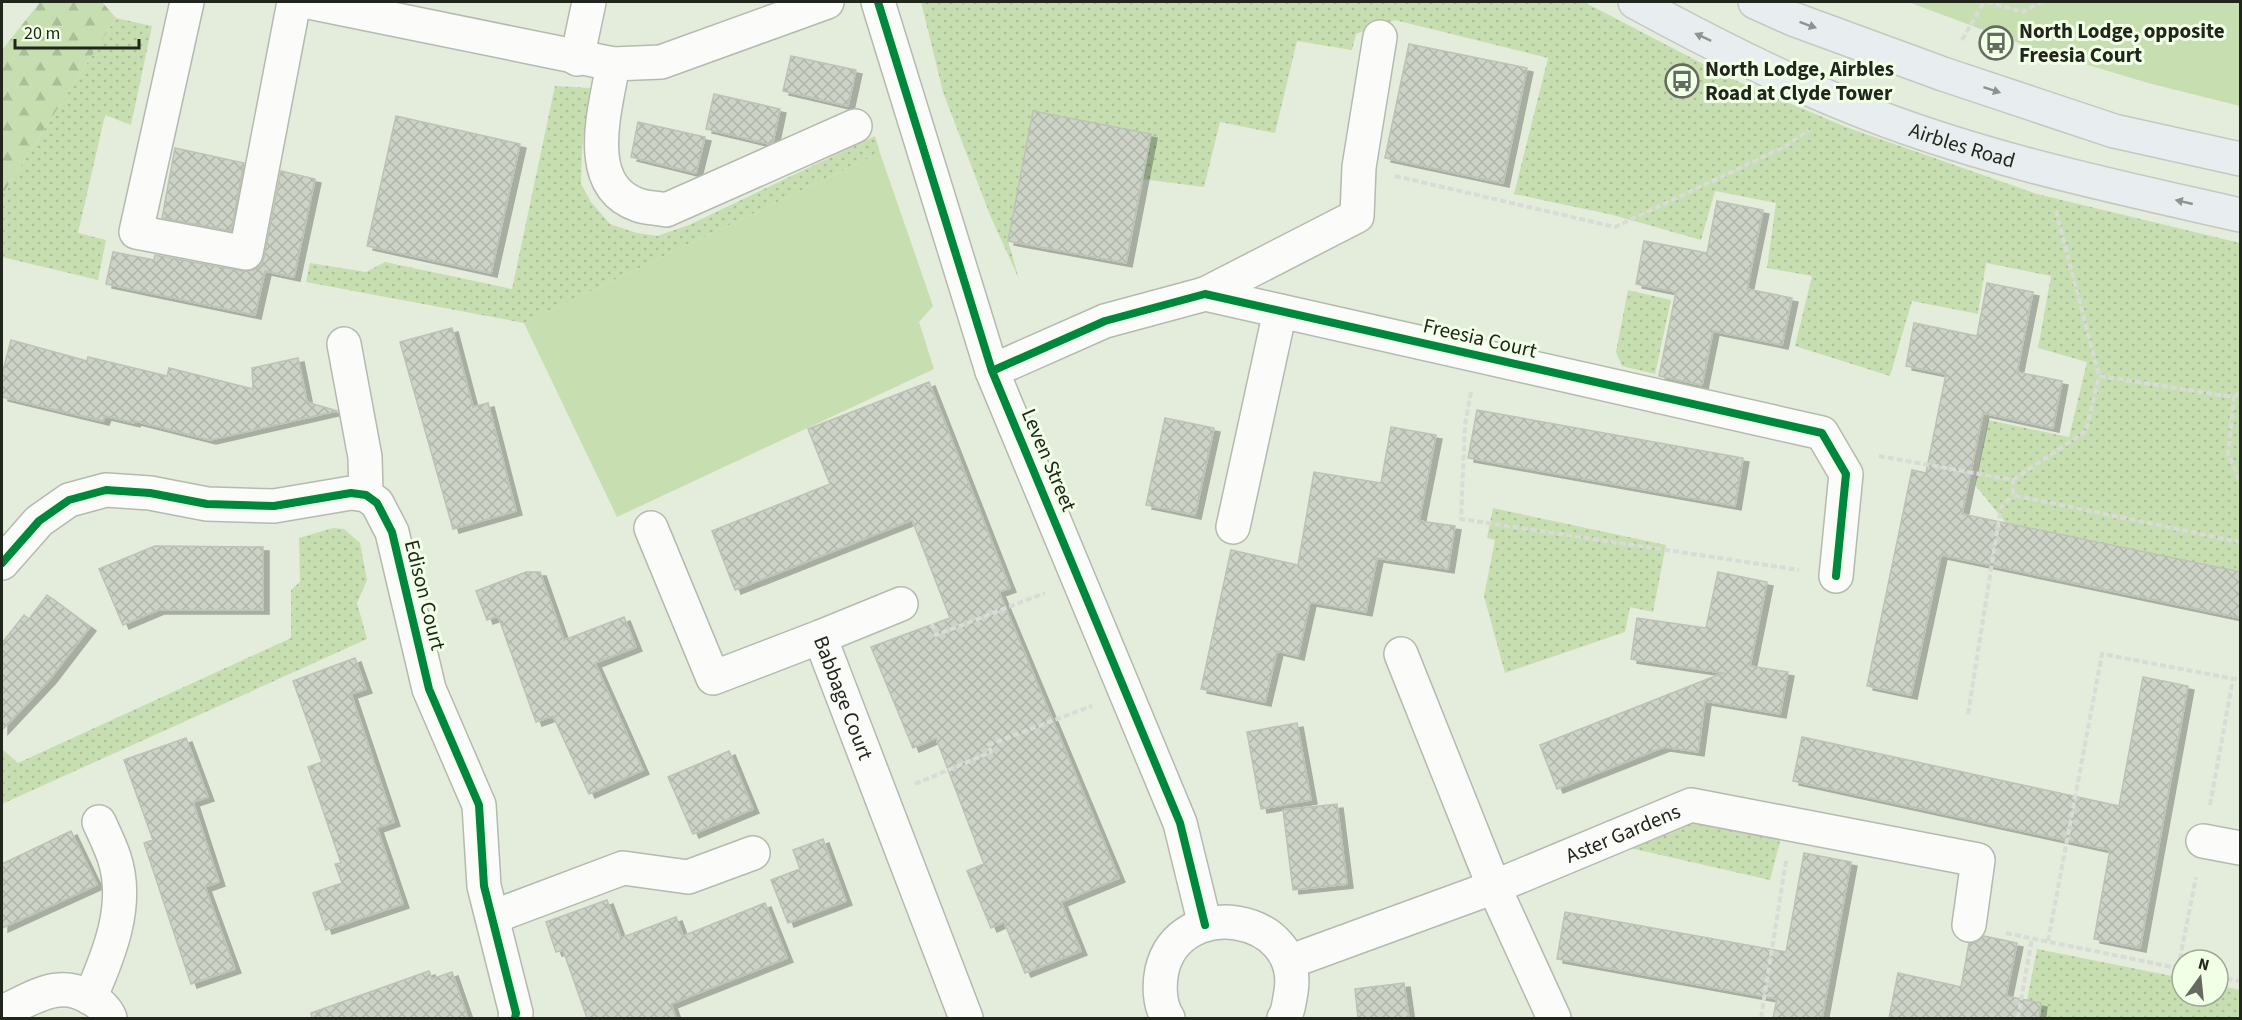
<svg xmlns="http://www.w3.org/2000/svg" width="2242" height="1020" font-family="'Source Sans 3',sans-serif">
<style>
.grass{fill:url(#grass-dots)}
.forest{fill:url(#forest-firs)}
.park{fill:#c7deb1}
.building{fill:url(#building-cross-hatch);stroke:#bcc2b6;stroke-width:1.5;filter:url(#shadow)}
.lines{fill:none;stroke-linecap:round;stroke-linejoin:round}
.minor-casing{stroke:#b4baae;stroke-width:36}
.major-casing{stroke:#c5c8c0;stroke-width:36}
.path{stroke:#d8dbd6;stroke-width:4;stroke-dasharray:6 3;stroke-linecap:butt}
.minor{stroke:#fbfcfa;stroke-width:33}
.major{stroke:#e8edf0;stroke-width:33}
.cycleway-casing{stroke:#f2ffe7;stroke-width:11}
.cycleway{stroke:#00873e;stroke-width:8}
.oneway{fill:#8e9390}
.labels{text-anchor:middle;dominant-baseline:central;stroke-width:6;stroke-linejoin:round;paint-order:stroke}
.poi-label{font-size:21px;font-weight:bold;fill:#20261b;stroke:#f2ffe7;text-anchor:start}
.street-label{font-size:21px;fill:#20261b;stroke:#f2ffe7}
</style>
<defs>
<pattern id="grass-dots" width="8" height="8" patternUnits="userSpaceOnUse" patternTransform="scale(1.5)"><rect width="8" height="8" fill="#c7deb1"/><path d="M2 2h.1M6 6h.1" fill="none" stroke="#abbe98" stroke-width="1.8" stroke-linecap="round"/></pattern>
<pattern id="forest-firs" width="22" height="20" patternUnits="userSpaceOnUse" patternTransform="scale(1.5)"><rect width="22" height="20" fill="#c7deb1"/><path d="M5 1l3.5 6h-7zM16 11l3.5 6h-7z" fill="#abbe98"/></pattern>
<pattern id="building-cross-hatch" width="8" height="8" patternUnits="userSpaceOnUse" patternTransform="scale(1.5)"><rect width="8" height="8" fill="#cdd3c7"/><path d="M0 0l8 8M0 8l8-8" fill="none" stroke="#b0b5aa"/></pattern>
<filter id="shadow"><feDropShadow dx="6" dy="4" stdDeviation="0" flood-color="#0004"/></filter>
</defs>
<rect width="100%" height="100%" fill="#e4ecdc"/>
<path class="grass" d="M921,2H1584L1732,79L1846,127L2037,194L2240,243V572L2006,523L1975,485L1988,420L2069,437L2087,362L2038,348L2051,276L1986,263L1978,314L1912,301L1890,376L1795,346L1812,276L1767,268L1776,203L1715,191L1701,240L1613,215L1514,194L1548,58L1395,20L1356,34L1352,50L1297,41L1275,133L1220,122L1204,187L1142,179L1033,112L1008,241L1019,279L990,215L943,92Z
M116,18L152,26L131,125L105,115L78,233L106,240L98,280L2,257V195Z
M555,86L590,88L582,150L581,184L591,202L610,224L637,233L657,236L689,225L875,136L880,153L524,323L306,282L310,263L366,272L385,262L512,289Z
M1628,290L1671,300L1655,374L1622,366L1616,352Z
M1493,508L1666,545L1653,612L1630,607L1625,632L1505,673L1484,596L1495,540L1487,538Z
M333,528L344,529L360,543L367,580L357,603L367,639L2,804V749L18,763L291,638V590L300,582L299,538Z
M1695,813L1783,830L1770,880L1630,848Z
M2037,949L2182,978V996H2218V985L2240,990L2239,1018H2042L2024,1015Z"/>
<path class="forest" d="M40,2H102L116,18L2,195V50Z"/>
<path class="park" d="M1908,2H2240V106L2148,83L2032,48Z
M880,153L933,306L919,322L934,369L617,517L524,323Z"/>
<path class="building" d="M1409,44L1527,68L1503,183L1385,158Z
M791,56L856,70L848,106L783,91Z
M714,94L780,109L773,142L769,144L706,129Z
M1033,111L1151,134L1126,263L1008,241Z
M396,116L520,144L491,273L367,246Z
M638,122L705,137L696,173L631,157Z
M175,148L244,163L231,231L162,218Z
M281,171L315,179L294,277L265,271L255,315L106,284L113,252L154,260L155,255L242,271L253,270L261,265L264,257Z
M1717,201L1763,210L1747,289L1792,298L1782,345L1713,331L1702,385L1659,376L1676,292L1636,284L1644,241L1707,253Z
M1987,283L2033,292L2017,372L2062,381L2053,428L1983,413L1962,514L2241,572V618L1941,555L1911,695L1867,686L1912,470L1926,473L1946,374L1906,366L1914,323L1977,336Z
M452,328L473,407L488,403L516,511L453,529L400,342Z
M11,340L87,361L88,357L167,376L169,368L253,389L252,368L298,358L307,402L337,411L210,440L135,421L134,423L105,416L103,421L2,397V374Z
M929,382L1010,588L999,592L1119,878L1061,902L1081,951L1025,973L1004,922L991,928L967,871L984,864L936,738L913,748L871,647L950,618L912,520L735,590L712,531L830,484L808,429Z
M1477,410L1743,458L1735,506L1468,458Z
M1165,418L1214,428L1195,515L1146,505Z
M1391,427L1436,435L1419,521L1455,526L1448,569L1377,558L1366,612L1310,602L1298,656L1277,651L1265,702L1201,689L1231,550L1298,565L1314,472L1381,483Z
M155,546L263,547V610H158L123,625L99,569Z
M526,572H540L564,640L624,617L636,647L595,663L643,770L589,794L553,716L536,722L498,616L487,620L476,591Z
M1718,572L1767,582L1750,666L1788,672L1780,714L1705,701L1698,752L1664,747L1557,789L1540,745L1723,673L1631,659L1637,618L1706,628Z
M47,595L90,627L50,679L2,730V643L24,615L29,619Z
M355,658L366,689L351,694L394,822L377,828L403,904L326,930L313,893L342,883L335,864L341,863L308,767L322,762L293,681Z
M2143,677L2188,686L2140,948L2094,939L2110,850L1793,781L1802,737L2119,806Z
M1297,723L1311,800L1261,809L1247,732Z
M186,738L208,797L193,802L219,882L205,887L235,969L191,984L144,843L153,840L124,760Z
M729,751L753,809L693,834L668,777Z
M1337,804L1347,884L1293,890L1283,810Z
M71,831L97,885L2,928V864Z
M823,839L846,901L788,923L771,880L800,869L793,850Z
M1804,853L1851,862L1822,1018H1773L1777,999L1557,959L1565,912L1786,952Z
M607,900L621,938L676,917L683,936L765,903L787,958L671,1004L676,1018H587L563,950L556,952L546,922Z
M1984,936L2017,943L2006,996L2041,1003L2039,1018H1889L1898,973L1961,987L1969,943L1977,942Z
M429,971L432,979L452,972L468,1018H312L311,1013Z
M1404,983L1409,1018H1358L1355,989Z"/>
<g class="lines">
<g class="minor-casing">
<g id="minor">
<path d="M187,2L136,232L246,253L294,2"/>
<path d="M309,2L613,64L661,62L827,2"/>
<path d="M878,2L992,371L1180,823L1205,925"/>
<path d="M577,59L589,2"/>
<path d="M613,64C606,108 581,185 638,205C646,208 657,208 666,210L855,126"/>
<path d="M1205,294L1357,216L1359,167L1380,37"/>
<path d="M344,344L365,457L366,495"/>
<path d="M992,371L1105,321L1205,294L1822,433L1846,474L1836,576"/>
<path d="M1233,527L1280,311"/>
<path id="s1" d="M651,528L713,678L820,637L966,1018"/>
<path d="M2,563L39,521L69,500L106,490L150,493L207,504L274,506L351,493L366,495L377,503L392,532L429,689L479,805L484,886L516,1013L515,1018"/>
<path d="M820,637L901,604"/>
<path d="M1401,654L1494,887L1554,1018"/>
<path d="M2203,841L2240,848"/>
<path d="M493,917L623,868L688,877L753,853"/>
<path id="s2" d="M1289,962L1494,887L1691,805L1978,860L1969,925"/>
<path d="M90,998C109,955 130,904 114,857C110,845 104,833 99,822"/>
<path d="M2,1012C19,1005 40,991 59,990C77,988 103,1001 110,1018"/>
<path d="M1168,1018C1159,1005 1159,984 1162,970C1180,894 1303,914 1291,992C1289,1001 1289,1011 1284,1018"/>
</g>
</g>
<g class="major-casing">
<g id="major">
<path id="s3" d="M1635,2C1703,39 1775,76 1847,105C1973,157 2108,185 2240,215"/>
<path d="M1755,2L1793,19L1943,74L2114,131L2240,159"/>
</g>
</g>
<path class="path" d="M1987,2L2023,12L2041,2
M1962,40L1984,2
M1395,176L1615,227L1784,147L1809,130
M2056,211L2099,376L2234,397L2228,454L2240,481
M1471,392L1465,425L1461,519L1799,570
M2234,397L2240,393
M1879,456L2013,480V495L2240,542
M2013,480L2086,431L2099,376
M932,624L936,635L1045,593
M1968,714L2001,507L2013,495
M915,784L991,752L988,745L1092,706
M2210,805L2233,679
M2006,933L2182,969
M2048,941L2102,654L2240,680
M2178,968L2196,877
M2218,977L2240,981
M1761,1018L1786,861
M2018,1018L2032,938"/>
<use href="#minor" class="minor"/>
<use href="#major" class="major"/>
<g class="cycleway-casing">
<path id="cycleway" d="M878,2L992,371L1180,823L1205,925
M992,371L1105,321L1205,294L1822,433L1846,474L1836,576
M2,563L39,521L69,500L106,490L150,493L207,504L274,506L351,493L366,495L377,503L392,532L429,689L479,805L484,886L516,1013L515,1018"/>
</g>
<use href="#cycleway" class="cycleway"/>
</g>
<defs><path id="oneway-solid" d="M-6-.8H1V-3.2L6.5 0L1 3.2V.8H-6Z" transform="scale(1.5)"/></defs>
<g class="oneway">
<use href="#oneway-solid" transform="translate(1808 25) rotate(20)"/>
<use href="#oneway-solid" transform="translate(1703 37) rotate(-155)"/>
<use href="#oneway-solid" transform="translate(1992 90) rotate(18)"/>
<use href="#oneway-solid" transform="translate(2184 202) rotate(-167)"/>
</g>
<defs>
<g id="bus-ring" transform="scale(1.725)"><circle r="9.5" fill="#f2ffe7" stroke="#656b5f" stroke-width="1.5"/><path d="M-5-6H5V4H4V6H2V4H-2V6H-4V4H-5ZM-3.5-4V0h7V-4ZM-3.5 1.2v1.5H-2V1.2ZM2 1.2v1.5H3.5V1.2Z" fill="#656b5f"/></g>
</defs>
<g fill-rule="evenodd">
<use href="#bus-ring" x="1996" y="43"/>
<use href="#bus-ring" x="1682" y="81"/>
</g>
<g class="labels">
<g class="poi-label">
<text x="2019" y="31">North Lodge, opposite<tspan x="2019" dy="24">Freesia Court</tspan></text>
<text x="1705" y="69">North Lodge, Airbles<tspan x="1705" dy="24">Road at Clyde Tower</tspan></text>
</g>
<g class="street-label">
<text stroke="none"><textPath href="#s3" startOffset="358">Airbles Road</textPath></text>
<text transform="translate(1480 338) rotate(13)">Freesia Court</text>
<text transform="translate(1049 460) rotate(67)">Leven Street</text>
<text transform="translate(425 595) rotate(76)">Edison Court</text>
<text stroke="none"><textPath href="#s1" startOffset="342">Babbage Court</textPath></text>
<text stroke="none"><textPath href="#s2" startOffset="358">Aster Gardens</textPath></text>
</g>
</g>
<rect width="2242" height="1020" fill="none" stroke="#20261b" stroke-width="6"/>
<g transform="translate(2200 978) rotate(15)"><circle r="28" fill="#f2ffe7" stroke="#9ea895" stroke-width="1.5"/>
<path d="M0-4.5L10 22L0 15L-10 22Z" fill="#656b5f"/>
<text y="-9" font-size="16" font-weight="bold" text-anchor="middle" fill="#20261b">N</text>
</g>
<path d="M15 39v9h124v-9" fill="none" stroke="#20261b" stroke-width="3"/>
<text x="24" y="39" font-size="18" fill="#20261b" stroke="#f2ffe7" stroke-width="4.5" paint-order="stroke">20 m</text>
</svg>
